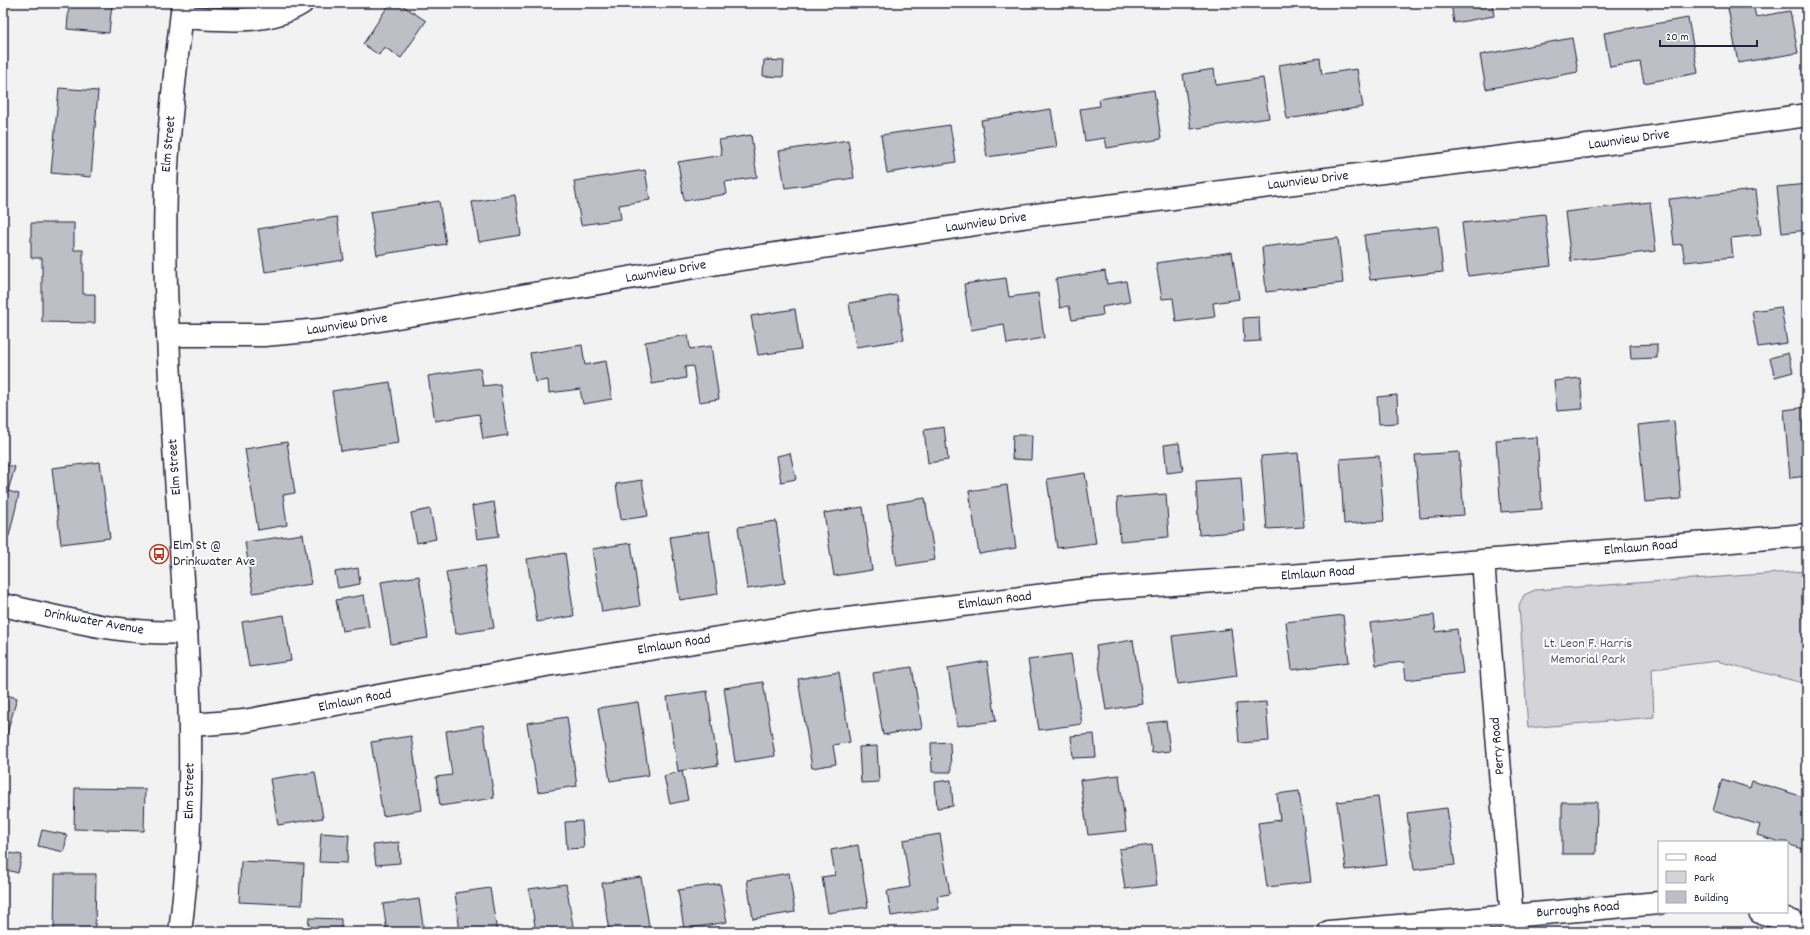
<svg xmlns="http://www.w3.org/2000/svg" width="1810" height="935" font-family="Dekko,sans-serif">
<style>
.green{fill:#d3d3d8;stroke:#7a7a8a}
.building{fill:#bebec6;stroke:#22223b}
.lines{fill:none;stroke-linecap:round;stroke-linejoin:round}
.minor-casing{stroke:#22223b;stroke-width:25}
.secondary-casing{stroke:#22223b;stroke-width:25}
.minor{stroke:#fff;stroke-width:22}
.secondary{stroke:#fff;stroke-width:22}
.labels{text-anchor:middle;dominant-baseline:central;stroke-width:4;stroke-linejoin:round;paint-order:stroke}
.street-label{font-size:14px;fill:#22223b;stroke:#fff}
.poi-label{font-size:14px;fill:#22223b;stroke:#fff;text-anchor:start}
.park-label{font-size:14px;fill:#57576a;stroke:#fff}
</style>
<rect width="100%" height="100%" fill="#f2f2f3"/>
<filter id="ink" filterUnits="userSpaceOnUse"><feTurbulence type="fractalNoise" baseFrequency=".025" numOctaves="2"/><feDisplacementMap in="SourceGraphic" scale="8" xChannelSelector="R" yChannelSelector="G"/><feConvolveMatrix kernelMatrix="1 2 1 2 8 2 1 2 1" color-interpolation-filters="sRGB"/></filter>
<g filter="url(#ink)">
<path class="green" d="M1807,571V684L1717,661L1652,669L1654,717L1528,728L1519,605L1524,595L1535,590Z"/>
<path class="building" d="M84,3H112L109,33L67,29L69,5L83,6Z
M390,3H399L426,21L401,58L384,47L379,55L363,44Z
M1451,3H1492L1494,16L1454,23Z
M1753,4L1756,17L1790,11L1798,53L1738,63L1728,8Z
M1688,18L1698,73L1644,83L1640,62L1610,67L1604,33Z
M1572,38L1578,72L1486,89L1480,55Z
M1320,58L1322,74L1357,69L1363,107L1287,119L1279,65Z
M764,60L784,61L783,77L763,76Z
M1214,69L1216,85L1263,78L1269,118L1191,129L1183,74Z
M59,88L98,91L91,177L51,173Z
M1154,90L1161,139L1107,148L1105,138L1085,141L1080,109L1100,106L1099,99Z
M1051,109L1057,147L987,157L981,120Z
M950,125L956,162L887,173L881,135Z
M751,135L757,177L725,182L727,194L684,201L678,162L722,155L719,140Z
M848,140L854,178L785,188L779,151Z
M645,170L650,200L619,205L621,219L581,225L574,181Z
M1807,184V234V230L1782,233L1777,187Z
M1756,190L1761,235L1731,238L1733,257L1685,262L1682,244L1674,245L1669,199Z
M515,195L521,235L479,242L472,202Z
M439,201L446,244L377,255L370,212Z
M1650,202L1656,251L1571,261L1565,212Z
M1545,214L1551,266L1468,276L1462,223Z
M337,217L344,260L265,272L258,229Z
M31,223H74V250H83V294H95V323L42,322V258H31Z
M1438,226L1443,272L1370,280L1364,235Z
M1338,238L1343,283L1266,292L1262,247Z
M1232,252L1239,299L1213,303L1215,317L1176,322L1173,298L1162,299L1156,263Z
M1105,271L1107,284L1126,281L1130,302L1102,307L1103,315L1072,320L1069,306L1060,308L1056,279Z
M1006,278L1009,297L1038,293L1044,338L1007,344L1004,324L971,330L964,284Z
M897,295L904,340L856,347L849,303Z
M1781,307L1787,343L1758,347L1752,311Z
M795,309L801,349L758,355L751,316Z
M1259,317L1260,341L1244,342L1243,318Z
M688,335L690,349L711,346L719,399L699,402L693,366L685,367L686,378L652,384L645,342Z
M1657,344V358L1631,359L1630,345Z
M582,345L585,365L606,361L612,399L583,404L580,389L549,393L548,380L535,382L530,353Z
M1788,353L1793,372L1775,377L1770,358Z
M480,368L483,386L500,384L508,435L483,439L479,414L435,421L428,376Z
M1580,378L1583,409L1557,411L1554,381Z
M390,382L399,443L341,451L332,391Z
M1397,395L1398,423L1379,424L1377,397Z
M1807,407V476L1790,478L1784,410Z
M1674,421L1681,499L1645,502L1638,425Z
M944,427L948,460L928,463L924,430Z
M1013,435H1032L1031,460L1012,459Z
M1537,437L1542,509L1501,512L1496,440Z
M287,442L295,493L283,495L287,525L258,530L245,449Z
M1179,443L1183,471L1167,473L1164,445Z
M1459,452L1464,515L1420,518L1415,455Z
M790,453L796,479L781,482L777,456Z
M1298,453L1304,527L1267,529L1261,456Z
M1379,456L1384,521L1344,524L1340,459Z
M100,462L110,538L61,544L52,468Z
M3,464L15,467L8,491L19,494L9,536L3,534Z
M1085,473L1096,543L1057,548L1047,479Z
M1241,478L1245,531L1199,535L1196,481Z
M642,480L648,516L621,520L616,484Z
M1007,485L1016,548L979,554L969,491Z
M1166,494L1169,537L1120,541L1117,498Z
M925,498L935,560L897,566L887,504Z
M494,502L499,536L477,539L472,506Z
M863,507L872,570L834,576L824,513Z
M430,509L436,539L417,543L411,513Z
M776,521L785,583L747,589L738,527Z
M709,531L718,594L680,600L670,537Z
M303,534L311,584L253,593L245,542Z
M631,543L640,606L602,612L592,549Z
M565,553L574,616L537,622L527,559Z
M484,566L494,628L456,634L446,572Z
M358,568L360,584L338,588L335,572Z
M419,576L428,638L391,644L381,582Z
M364,595L369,627L342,631L336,600Z
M284,615L291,661L249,667L242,622Z
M1343,615L1349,662L1292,670L1286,622Z
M1434,615L1436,632L1457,629L1463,673L1406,680L1404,662L1376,665L1370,623Z
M1231,629L1237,676L1178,684L1172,636Z
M1133,640L1143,704L1106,710L1096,646Z
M1071,654L1082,724L1039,730L1028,660Z
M987,661L996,721L957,726L948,668Z
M912,667L922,728L883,735L873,673Z
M839,672L850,742L833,745L836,764L812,768L798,679Z
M763,682L775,756L735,762L724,688Z
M707,691L718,765L678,771L667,697Z
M3,694L17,698L6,737L3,736Z
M638,702L649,775L610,781L598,708Z
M1266,702L1269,741L1239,743L1236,704Z
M567,717L577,786L538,792L527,723Z
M1166,721L1170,751L1152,753L1148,723Z
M483,725L494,798L440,806L436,777L452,775L446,731Z
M1094,734L1096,757L1073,758L1071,736Z
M411,736L422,810L383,816L371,742Z
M950,742L951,772H932L931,743Z
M877,746L879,782L861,783L859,747Z
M682,771L688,800L670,804L664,776Z
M315,772L323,818L278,825L270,779Z
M1119,775L1126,831L1088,835L1080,780Z
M1722,779L1750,788L1752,781L1807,798V835L1803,849L1787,844V842H1780L1757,835L1760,825L1713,811Z
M951,780L953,806L937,808L935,782Z
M75,788L145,789L144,831L74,829Z
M1299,791L1311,882L1267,887L1258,823L1280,820L1277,794Z
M1378,797L1387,865L1346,870L1337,802Z
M1562,802H1597L1596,854H1562Z
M1447,808L1455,865L1414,870L1407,813Z
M582,821L584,848L567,849L565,822Z
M42,830L67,835L64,852L38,846Z
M321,833L349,835L347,863L319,862Z
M940,834L950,894L937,896L939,909L891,916L887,891L910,887L903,840Z
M399,842L400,863L376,865L373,845Z
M858,845L868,907L828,913L822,877L835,875L831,850Z
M1152,845L1157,885L1125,889L1119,849Z
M3,852L22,855L18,873L3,869Z
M241,861L304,864L302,905L239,902Z
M789,873L795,912L753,919L747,880Z
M55,874H96L95,932L54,931Z
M641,877L650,932H609L602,883Z
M566,884L574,932H536L529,889Z
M720,884L727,922L684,929L678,890Z
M490,888L497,932H460L455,893Z
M419,899L424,932H387L383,904Z
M309,918L341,919V932H308Z
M235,929L286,932H235Z"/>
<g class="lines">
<g class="minor-casing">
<path id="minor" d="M182,17C222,19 266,26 302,3
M168,335H264L320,330L742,259L1036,215L1560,150L1807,115
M1483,561L1513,932
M3,605C63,618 124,636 186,632
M191,725L244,721L546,665L822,622L1087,590L1346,572L1807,535
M1760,912L1793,922L1807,929
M1329,932L1659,903"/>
</g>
<g class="secondary-casing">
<path id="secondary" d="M180,932C206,733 175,534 168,334C165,278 164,222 167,166C170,112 177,57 183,3"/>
</g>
<use href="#minor" class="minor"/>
<use href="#secondary" class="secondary"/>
</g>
</g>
<defs>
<g id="bus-ring" transform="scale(1)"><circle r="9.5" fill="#fff" stroke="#c8321e" stroke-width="1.5"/><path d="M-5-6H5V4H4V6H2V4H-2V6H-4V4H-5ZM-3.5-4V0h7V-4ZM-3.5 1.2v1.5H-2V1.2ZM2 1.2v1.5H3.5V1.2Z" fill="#c8321e"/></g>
</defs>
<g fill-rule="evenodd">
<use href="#bus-ring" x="159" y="554"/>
</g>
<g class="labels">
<g class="street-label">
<text transform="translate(1629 140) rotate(-8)">Lawnview Drive</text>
<text transform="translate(169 144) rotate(-85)">Elm Street</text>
<text transform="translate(1308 181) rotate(-7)">Lawnview Drive</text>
<text transform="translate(986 223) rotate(-8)">Lawnview Drive</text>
<text transform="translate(666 272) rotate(-10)">Lawnview Drive</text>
<text transform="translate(347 325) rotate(-9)">Lawnview Drive</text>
<text transform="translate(175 467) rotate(-94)">Elm Street</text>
<text transform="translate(1641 548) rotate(-5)">Elmlawn Road</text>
<text transform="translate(1318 574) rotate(-4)">Elmlawn Road</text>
<text transform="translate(995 601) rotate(-7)">Elmlawn Road</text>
<text transform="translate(94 622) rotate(10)">Drinkwater Avenue</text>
<text transform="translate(674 645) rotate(-9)">Elmlawn Road</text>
<text transform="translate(355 701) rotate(-11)">Elmlawn Road</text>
<text transform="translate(1498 746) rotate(-95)">Perry Road</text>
<text transform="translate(190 791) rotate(-89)">Elm Street</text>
<text transform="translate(1578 910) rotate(-5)">Burroughs Road</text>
</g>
<g class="poi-label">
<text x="173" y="546">Elm St @<tspan x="173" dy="16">Drinkwater Ave</tspan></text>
</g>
<g class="park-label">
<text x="1588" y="644">Lt. Leon F. Harris<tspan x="1588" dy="16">Memorial Park</tspan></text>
</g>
</g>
<rect width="1810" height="935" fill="none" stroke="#fff" stroke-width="16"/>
<rect x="8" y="8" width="1794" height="919" fill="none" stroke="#22223b" stroke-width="1.5" filter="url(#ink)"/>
<rect x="1658" y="841" width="130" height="72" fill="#ffffff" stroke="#a7a7b1"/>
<rect x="1666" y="854" width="20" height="6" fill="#ffffff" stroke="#a7a7b1"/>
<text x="1694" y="861" font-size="12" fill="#22223b">Road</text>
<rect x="1666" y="871" width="20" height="12" fill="#d3d3d8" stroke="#a7a7b1"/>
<text x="1694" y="881" font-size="12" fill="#22223b">Park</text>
<rect x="1666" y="891" width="20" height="12" fill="#bebec6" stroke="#a7a7b1"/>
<text x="1694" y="901" font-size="12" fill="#22223b">Building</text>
<path d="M1660 40v6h97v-6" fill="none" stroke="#22223b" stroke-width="2"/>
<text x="1666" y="40" font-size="12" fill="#22223b" stroke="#ffffff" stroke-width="3" paint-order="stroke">20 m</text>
</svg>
